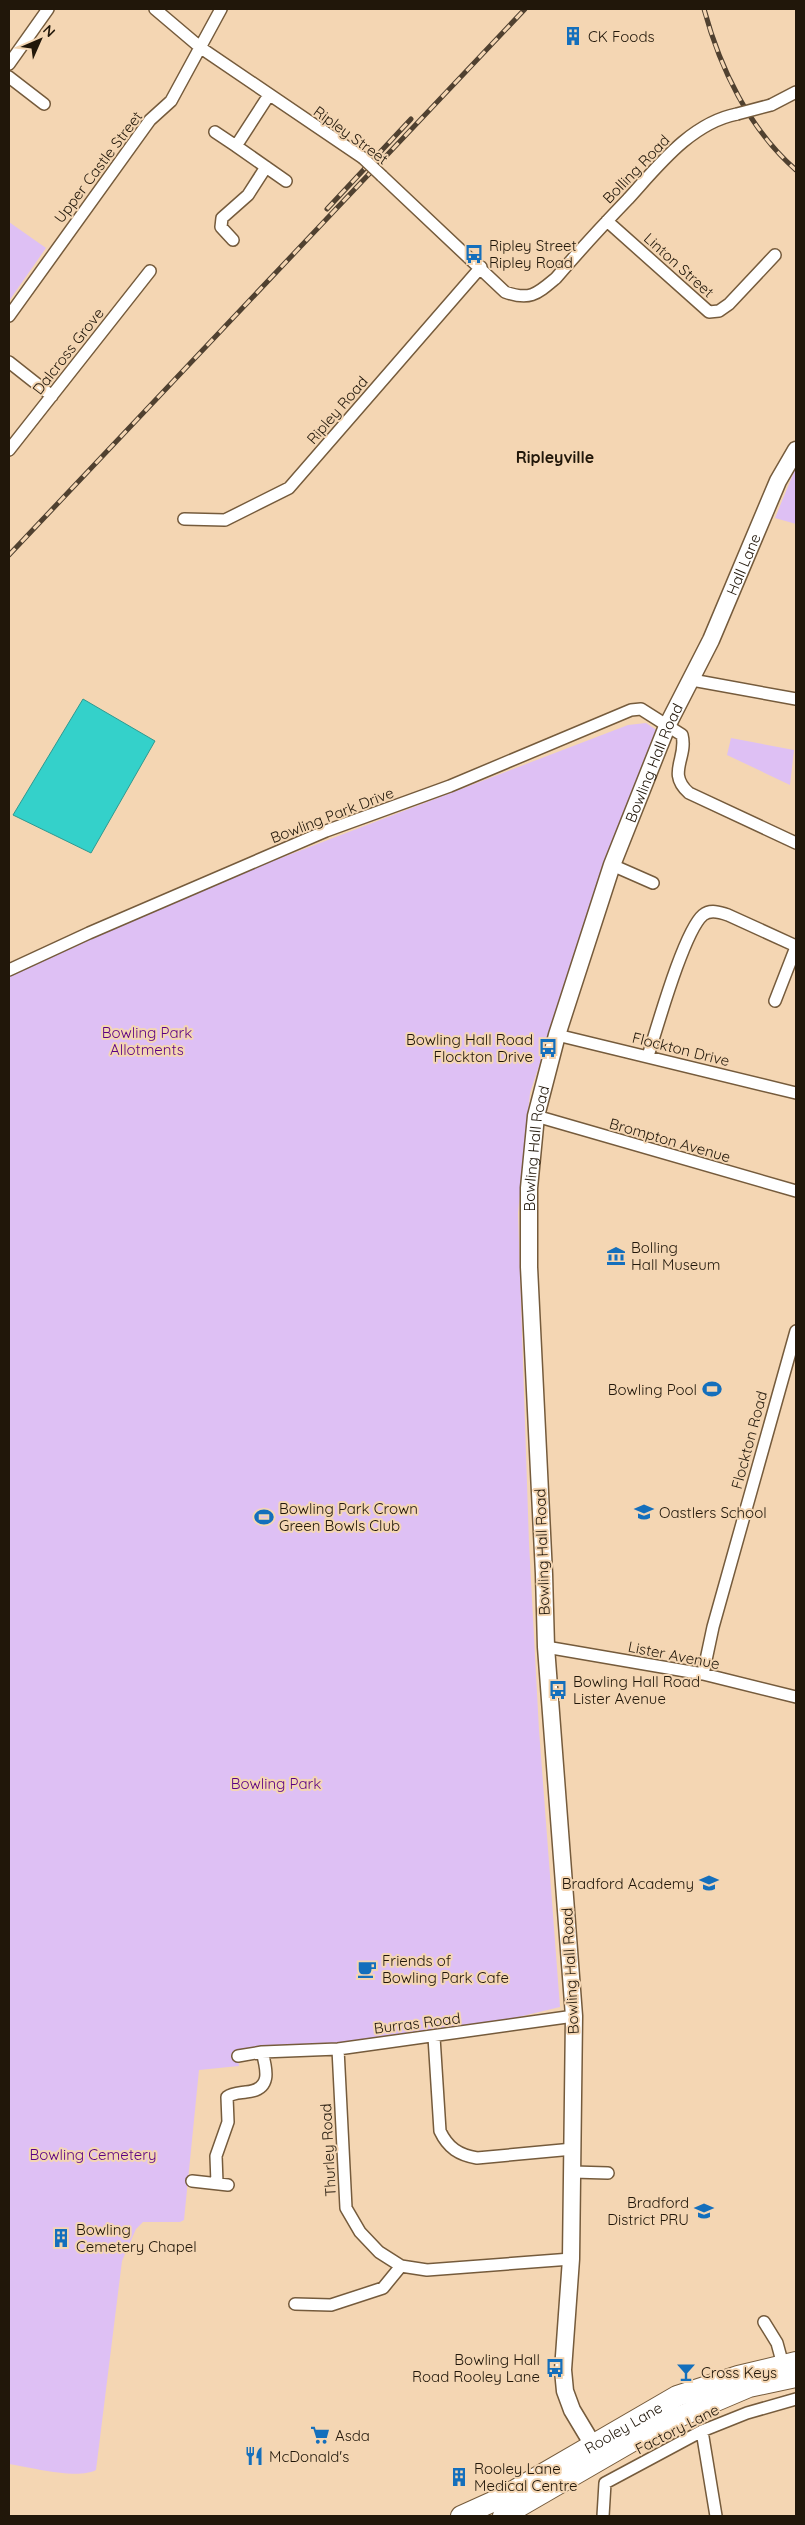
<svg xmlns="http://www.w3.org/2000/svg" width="805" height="2525" font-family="Quicksand,sans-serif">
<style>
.green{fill:#dec0f4}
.water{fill:#34d1ca;stroke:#2e9990}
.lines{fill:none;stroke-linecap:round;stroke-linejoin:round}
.street-casing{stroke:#755b3c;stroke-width:14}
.secondary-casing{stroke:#755b3c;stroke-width:19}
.highway-casing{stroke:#755b3c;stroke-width:22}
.street{stroke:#fff;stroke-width:11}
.secondary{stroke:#fff;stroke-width:16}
.highway{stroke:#fff;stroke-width:20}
.rail-casing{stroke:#504130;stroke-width:5}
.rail{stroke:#f4d6b3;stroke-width:3;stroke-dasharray:9;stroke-linecap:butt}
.street-bridge-casing{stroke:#755b3c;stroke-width:14;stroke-linecap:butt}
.street-bridge{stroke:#fff;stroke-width:11}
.labels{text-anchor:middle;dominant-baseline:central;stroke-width:4;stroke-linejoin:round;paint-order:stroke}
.poi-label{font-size:15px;fill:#21170a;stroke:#f4d6b3;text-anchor:start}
.street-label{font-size:15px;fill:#21170a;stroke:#f4d6b3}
.park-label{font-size:15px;fill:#5c0083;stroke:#f4d6b3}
.neighbourhood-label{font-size:16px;font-weight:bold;fill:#21170a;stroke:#f4d6b3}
</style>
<rect width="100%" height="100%" fill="#f4d6b3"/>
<path class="green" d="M9,222L46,248L9,301Z
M796,467V524L775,518Z
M646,723L661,733L611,849L530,1093L518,1213L529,1543L539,1730L560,2007L434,2037L237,2054L239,2066L199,2070L184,2220L180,2222H143L136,2229L122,2261L96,2470C78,2480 29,2467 9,2464V970L116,921L628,725Z
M731,738L794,750L790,785L727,755Z"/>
<path class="water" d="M83,699L155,741L91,853L13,815Z"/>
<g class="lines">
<g class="street-casing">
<path id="street" d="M155,9L201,48L363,158
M9,64L48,9
M9,77L44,104
M269,95L236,146L286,181
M771,105L796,92
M215,132L236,146
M382,176L505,292C530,301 537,294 556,278C579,251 603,225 628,199C658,166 691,123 737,114
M607,221L709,312L719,311L729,304L775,255
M233,240L221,227L222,218L248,195L266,167
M9,316L150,120L171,101L221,9
M9,362L52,396
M9,450L150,271
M184,519L225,520L289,488L481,267
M692,680L796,699
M612,865L653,883
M9,970L89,933L326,831L450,786L631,710L641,709L682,735C688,758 666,773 689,793L796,843
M775,1001L796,947
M557,1035L796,1093
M648,1056C657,1028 684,931 703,915C710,909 720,912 728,915L796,946
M536,1116L796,1191
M546,1647L703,1674L796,1697
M703,1674L713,1627L796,1331
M434,2037L440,2131C448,2148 459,2155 477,2158L573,2149
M338,2049L346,2208L360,2232L379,2252L401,2266L427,2270L571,2259
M238,2056L262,2052L338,2049L574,2016
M573,2172L608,2173
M192,2181L228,2185
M217,2183L216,2156L228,2122L227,2097C232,2093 239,2093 246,2092C272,2090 267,2070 262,2052
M295,2304L331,2305L383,2288L401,2266
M764,2322L777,2343L783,2365
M702,2431L716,2516
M603,2516L605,2483L702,2431L747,2413L796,2399"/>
</g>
<g class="secondary-casing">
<g id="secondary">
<path id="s1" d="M593,2445L572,2410L565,2391L563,2370L571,2259L574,2016L546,1647L544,1574L529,1267V1188L536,1116L557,1035L612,865L668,724L711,640L778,481L796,450"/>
</g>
</g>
<g class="highway-casing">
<g id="highway">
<path id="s2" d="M461,2516L501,2498L677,2396L738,2376L796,2362"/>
<path d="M503,2516L662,2424L749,2387L796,2377"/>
</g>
</g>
<use href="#street" class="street"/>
<use href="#secondary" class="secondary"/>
<use href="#highway" class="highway"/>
<g class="rail-casing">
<path id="rail" d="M704,9C720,68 749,129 796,170
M327,209L411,119
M9,555L525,9"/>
</g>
<use href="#rail" class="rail"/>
<g class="street-bridge-casing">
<path id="street-bridge" d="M737,114L771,105
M363,158L382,176"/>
</g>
<use href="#street-bridge" class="street-bridge"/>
</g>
<defs>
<g id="building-bare" transform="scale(1.5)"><path d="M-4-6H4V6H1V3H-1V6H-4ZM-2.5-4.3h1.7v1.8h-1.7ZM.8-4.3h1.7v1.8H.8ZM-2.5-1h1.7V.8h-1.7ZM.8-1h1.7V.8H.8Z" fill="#146fbc" stroke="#f4d6b3" stroke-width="2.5" paint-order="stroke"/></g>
<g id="bus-bare" transform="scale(1.5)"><path d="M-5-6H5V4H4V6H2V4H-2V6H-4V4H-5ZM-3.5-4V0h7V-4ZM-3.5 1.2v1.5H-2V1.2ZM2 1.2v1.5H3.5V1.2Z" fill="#146fbc" stroke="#f4d6b3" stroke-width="2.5" paint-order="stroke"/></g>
<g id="museum-bare" transform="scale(1.5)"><path d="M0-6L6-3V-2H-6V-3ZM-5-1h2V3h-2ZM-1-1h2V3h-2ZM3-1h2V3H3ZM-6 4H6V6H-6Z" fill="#146fbc" stroke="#f4d6b3" stroke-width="2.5" paint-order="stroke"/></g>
<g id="stadium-bare" transform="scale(1.5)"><path d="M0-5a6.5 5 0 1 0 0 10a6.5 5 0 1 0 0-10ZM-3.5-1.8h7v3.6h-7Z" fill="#146fbc" stroke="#f4d6b3" stroke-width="2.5" paint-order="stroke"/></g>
<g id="school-bare" transform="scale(1.5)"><path d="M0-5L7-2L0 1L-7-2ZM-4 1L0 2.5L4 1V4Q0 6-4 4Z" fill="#146fbc" stroke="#f4d6b3" stroke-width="2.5" paint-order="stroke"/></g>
<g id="cafe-bare" transform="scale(1.5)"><path d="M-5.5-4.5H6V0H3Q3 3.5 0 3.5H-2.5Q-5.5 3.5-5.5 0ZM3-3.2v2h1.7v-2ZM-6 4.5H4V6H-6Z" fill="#146fbc" stroke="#f4d6b3" stroke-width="2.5" paint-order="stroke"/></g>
<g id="bar-bare" transform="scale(1.5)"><path d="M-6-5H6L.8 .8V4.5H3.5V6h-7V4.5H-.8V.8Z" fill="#146fbc" stroke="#f4d6b3" stroke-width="2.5" paint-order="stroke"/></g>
<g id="supermarket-bare" transform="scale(1.5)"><path d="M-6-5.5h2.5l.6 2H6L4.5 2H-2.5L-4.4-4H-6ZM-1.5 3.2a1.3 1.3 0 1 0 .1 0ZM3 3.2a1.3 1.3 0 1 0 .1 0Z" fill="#146fbc" stroke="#f4d6b3" stroke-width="2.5" paint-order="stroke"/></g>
<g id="restaurant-bare" transform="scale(1.5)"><path d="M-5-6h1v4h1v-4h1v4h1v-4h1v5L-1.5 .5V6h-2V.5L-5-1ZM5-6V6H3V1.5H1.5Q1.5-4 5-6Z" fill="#146fbc" stroke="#f4d6b3" stroke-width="2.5" paint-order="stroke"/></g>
</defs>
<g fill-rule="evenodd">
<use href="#building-bare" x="573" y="36"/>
<use href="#bus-bare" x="474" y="254"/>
<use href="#bus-bare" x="548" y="1048"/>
<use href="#museum-bare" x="616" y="1256"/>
<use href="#stadium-bare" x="712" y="1389"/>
<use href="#school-bare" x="644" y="1512"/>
<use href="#stadium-bare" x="264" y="1517"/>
<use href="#bus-bare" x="558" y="1690"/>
<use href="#school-bare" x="709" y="1883"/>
<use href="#cafe-bare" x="367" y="1969"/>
<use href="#school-bare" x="704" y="2211"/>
<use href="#building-bare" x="61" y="2238"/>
<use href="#bus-bare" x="555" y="2368"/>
<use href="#bar-bare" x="686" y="2372"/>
<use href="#supermarket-bare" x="320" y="2435"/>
<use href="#restaurant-bare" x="254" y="2456"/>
<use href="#building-bare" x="459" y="2477"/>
</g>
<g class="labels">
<g class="poi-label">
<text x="588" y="36">CK Foods</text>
<text x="489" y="245">Ripley Street<tspan x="489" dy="17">Ripley Road</tspan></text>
<text x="533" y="1039" text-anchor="end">Bowling Hall Road<tspan x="533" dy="17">Flockton Drive</tspan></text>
<text x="631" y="1247">Bolling<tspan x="631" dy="17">Hall Museum</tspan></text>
<text x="697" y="1389" text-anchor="end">Bowling Pool</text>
<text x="279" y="1508">Bowling Park Crown<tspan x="279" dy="17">Green Bowls Club</tspan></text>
<text x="659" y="1512">Oastlers School</text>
<text x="573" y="1681">Bowling Hall Road<tspan x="573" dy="17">Lister Avenue</tspan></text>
<text x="694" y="1883" text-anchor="end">Bradford Academy</text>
<text x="382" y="1960">Friends of<tspan x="382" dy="17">Bowling Park Cafe</tspan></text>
<text x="689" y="2202" text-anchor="end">Bradford<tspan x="689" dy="17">District PRU</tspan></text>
<text x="76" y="2229">Bowling<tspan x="76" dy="17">Cemetery Chapel</tspan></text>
<text x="540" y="2359" text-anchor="end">Bowling Hall<tspan x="540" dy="17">Road Rooley Lane</tspan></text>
<text x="701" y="2372">Cross Keys</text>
<text x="335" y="2435">Asda</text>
<text x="269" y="2456">McDonald's</text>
<text x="474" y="2468">Rooley Lane<tspan x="474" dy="17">Medical Centre</tspan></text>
</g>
<g class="street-label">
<text transform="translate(351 135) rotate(36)">Ripley Street</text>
<text transform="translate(98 167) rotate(-53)">Upper Castle Street</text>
<text transform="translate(636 169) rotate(-46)">Bolling Road</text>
<text transform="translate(679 265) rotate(42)">Linton Street</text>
<text transform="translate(68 351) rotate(-52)">Dalcross Grove</text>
<text transform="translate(337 410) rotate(-49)">Ripley Road</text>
<text stroke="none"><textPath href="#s1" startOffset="1929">Hall Lane</textPath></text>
<text stroke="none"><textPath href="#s1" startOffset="1711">Bowling Hall Road</textPath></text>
<text transform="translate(332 815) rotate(-21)">Bowling Park Drive</text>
<text transform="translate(681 1049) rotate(14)">Flockton Drive</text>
<text transform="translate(670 1140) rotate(16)">Brompton Avenue</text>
<text stroke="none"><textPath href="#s1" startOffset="1306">Bowling Hall Road</textPath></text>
<text transform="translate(749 1440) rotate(-75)">Flockton Road</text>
<text transform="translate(542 1552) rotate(-92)">Bowling Hall Road</text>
<text transform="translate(674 1655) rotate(11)">Lister Avenue</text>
<text transform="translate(570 1971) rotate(-93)">Bowling Hall Road</text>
<text transform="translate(417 2023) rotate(-7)">Burras Road</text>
<text transform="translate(328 2150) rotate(-93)">Thurley Road</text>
<text stroke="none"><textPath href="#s2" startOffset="185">Rooley Lane</textPath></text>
<text transform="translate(677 2429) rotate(-27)">Factory Lane</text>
</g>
<g class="park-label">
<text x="147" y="1032">Bowling Park<tspan x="147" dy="17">Allotments</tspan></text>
<text x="276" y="1783">Bowling Park</text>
<text x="93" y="2154">Bowling Cemetery</text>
</g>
<g class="neighbourhood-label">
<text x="555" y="457">Ripleyville</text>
</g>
</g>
<rect width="805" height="2525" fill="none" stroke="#21170a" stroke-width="20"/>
<g transform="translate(40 40) rotate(45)" stroke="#f4d6b3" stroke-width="4" paint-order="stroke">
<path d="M0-4L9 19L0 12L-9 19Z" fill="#21170a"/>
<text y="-8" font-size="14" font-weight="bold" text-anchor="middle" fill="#21170a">N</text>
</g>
</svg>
